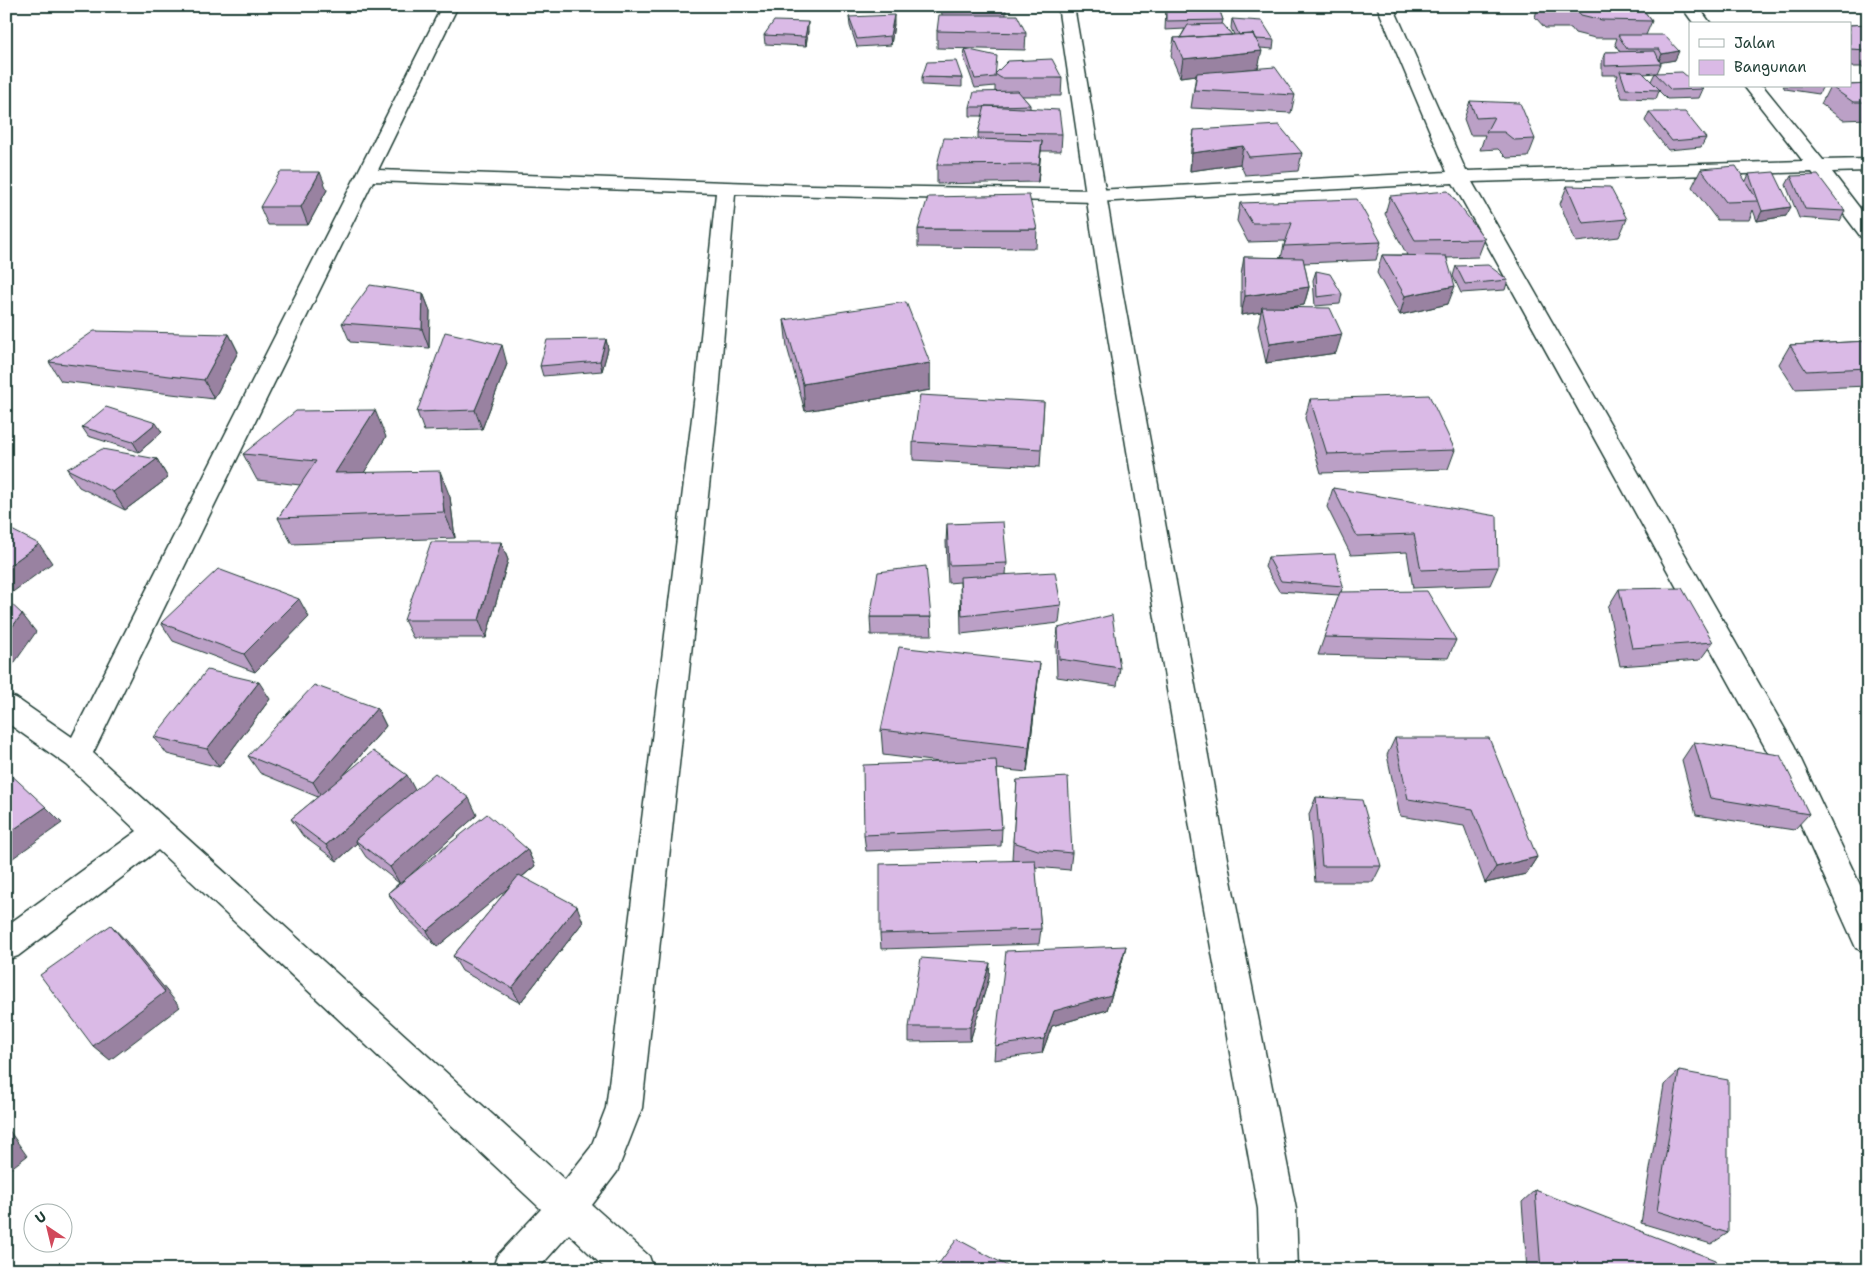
<svg xmlns="http://www.w3.org/2000/svg" width="1874" height="1276" font-family="'Shantell Sans',sans-serif">
<style>
.lines{fill:none;stroke-linecap:round;stroke-linejoin:round}
.minor-casing{stroke:#1f3d34;stroke-width:3}
.secondary-casing{stroke:#1f3d34;stroke-width:3}
.minor{fill:#fff;fill-rule:evenodd}
.secondary{fill:#fff;fill-rule:evenodd}
.wall{fill:#bba0c6;stroke:#1f3d34;fill-rule:evenodd}
.shaded-wall{fill:#9982a1;stroke:#1f3d34}
.building{fill:#dabae6;stroke:#1f3d34}
</style>
<rect width="100%" height="100%" fill="#fff"/>
<filter id="ink" filterUnits="userSpaceOnUse"><feTurbulence type="fractalNoise" baseFrequency=".02" numOctaves="2"/><feDisplacementMap in="SourceGraphic" scale="10" xChannelSelector="R" yChannelSelector="G"/><feConvolveMatrix kernelMatrix="1 2 1 2 8 2 1 2 1" color-interpolation-filters="sRGB"/></filter>
<g filter="url(#ink)">
<g class="lines">
<g class="minor-casing">
<path id="minor" d="M442,6H458L378,170L811,185L1096,190L1447,172L1377,6H1393L1466,171L1803,161L1744,86H1763L1823,160L1868,159V171L1832,172L1868,219V239L1861,237L1812,172L1472,182L1794,745L1868,902V953L1856,948L1771,758L1453,183L1096,202L735,194L719,394L642,1108L617,1172L592,1205L649,1256L654,1270H607L569,1234L537,1270H492L497,1256L541,1209L158,850L18,956L6,960V926L137,831L67,765L6,722V695L16,698L72,737ZM373,181L716,193L695,394L606,1108L591,1147L565,1180L93,753Z
M1681,6H1698L1711,24H1694Z"/>
</g>
<g class="secondary-casing">
<path id="secondary" d="M1058,6H1074L1123,295L1230,875L1296,1209L1298,1270H1260L1258,1209L1198,875L1101,295Z"/>
</g>
<use href="#minor" class="minor"/>
<use href="#secondary" class="secondary"/>
</g>
<path class="wall" d="M941,6H1004L1006,11V15L1026,33L1025,50L937,48V31L942,15Z
M1166,6H1218L1223,20L1222,24L1232,35H1234L1231,28L1232,19L1274,40L1273,49L1260,48L1258,68L1295,95L1291,113L1191,108L1196,75L1180,77L1171,56L1174,38H1180L1185,29L1165,30L1166,8Z
M1538,6H1640L1652,21L1646,35L1675,60L1660,62L1661,64L1657,73L1703,89L1699,98L1667,99L1659,91L1656,99L1622,98L1616,80L1618,75H1602V61L1605,52H1620L1615,44L1617,38H1595L1575,33L1571,28H1545L1535,17ZM1655,73L1651,81L1644,74Z
M849,17L894,24L891,45L857,47L850,26Z
M1868,24V67H1850V25Z
M808,31L806,46L765,44L764,35Z
M965,49L996,73L1062,78L1061,96H1022L1030,105V108L1062,134L1061,151H1041L1038,182L937,184V165L978,139V133L983,116H970V107L995,91V86L975,88L964,58Z
M922,77L962,78V87L922,85Z
M1868,84V119L1843,120L1821,104L1830,86Z
M1783,86H1823L1819,94L1785,89Z
M1470,101L1535,139L1528,157L1507,158L1498,149L1480,150L1485,135H1470L1464,119Z
M1649,112L1706,138L1701,147L1668,150L1645,121Z
M1194,130L1302,153L1298,171L1245,175L1240,164L1190,171L1191,148Z
M1701,169L1746,181L1749,174L1786,216L1757,221L1753,210L1749,220H1717L1692,187Z
M1791,176L1845,211L1840,221L1799,218L1786,185Z
M1567,186L1627,219L1619,237L1576,242L1560,204Z
M327,190L308,225H268L260,207Z
M1390,196L1485,239L1478,257L1447,258L1448,304L1400,315L1377,273L1382,255H1407L1385,214Z
M1240,203L1381,242L1376,260L1304,263L1309,287L1304,305L1291,307L1336,353L1266,363L1258,326L1261,312L1241,315V275L1244,257L1281,258L1285,241L1248,242L1237,221Z
M918,229H1037L1036,248L918,247Z
M1456,266L1508,280L1505,290L1461,293L1453,276Z
M1316,271L1342,294L1340,304L1315,306L1313,280Z
M423,293L430,311L429,348L350,342L342,323Z
M784,320L930,363V390L805,411L787,347Z
M229,334L238,352L214,399L61,381L49,362Z
M606,339L608,349L602,371L543,376L540,366Z
M1868,341V386L1795,389L1779,364L1790,345Z
M507,364L482,429L424,431L417,412Z
M1868,394V402L1864,399Z
M1310,399L1455,450L1448,469L1321,473L1305,418Z
M1044,402L1040,467L913,460V442Z
M82,427L162,432L139,452L88,436Z
M386,437L364,472L450,497L455,538L292,544L278,518L300,485L257,480L243,454Z
M157,459L168,478L125,510L79,487L67,469Z
M1333,488L1498,567L1490,585L1413,588L1407,552L1351,555L1327,507Z
M947,524L1007,563L1006,574L1061,605L1059,623L961,634L960,582L948,583L946,542Z
M501,542L508,560L486,638H413L404,620Z
M1268,557L1343,586L1341,592L1456,640L1448,658L1318,655L1339,595L1279,591L1265,567Z
M1619,589L1713,642L1700,660L1620,666L1608,607Z
M309,617L255,672L173,641L161,623Z
M870,617H931L932,635H871Z
M1058,628L1120,668L1117,686L1057,677L1056,646Z
M1040,663L1037,689L1027,772L997,769L1002,829L1001,846L866,851L864,835L939,762L883,755L881,730Z
M270,699L219,767L167,754L154,737Z
M377,708L386,726L344,775L415,790L477,815L402,881L527,849L535,866L522,877L583,922L520,1003L462,971L453,956L511,885L437,947L398,909L388,893L399,883L366,857L357,843L337,861L303,836L291,819L318,797L260,773L248,756Z
M1395,738L1537,857L1526,874L1485,883L1464,826L1400,816L1387,755Z
M1694,742L1809,814L1794,830L1696,815L1682,760Z
M1017,780L1072,853L1070,870L1035,867L1041,929L1039,944L881,949L880,934L1016,860L1012,859Z
M1316,797L1381,866L1373,882H1315L1309,814Z
M1126,946L1122,962L1107,1010L1052,1026L1042,1053L994,1060L995,1046Z
M989,978L970,1041L909,1042V1027Z
M1679,1071L1728,1233L1711,1244L1641,1223L1664,1085Z
M1535,1190L1718,1270H1527L1522,1202Z"/>
<path class="shaded-wall" d="M894,15V24L891,45L890,36Z
M808,22V31L806,46L805,37Z
M1262,51L1258,68L1180,77L1183,59Z
M1679,51L1675,60L1658,63L1662,54Z
M1042,141L1040,159L1038,182L1039,164Z
M1243,146L1240,164L1190,171L1192,153Z
M320,172L327,190L308,225L301,207Z
M1791,207L1786,216L1757,221L1762,211Z
M1455,286L1448,304L1400,315L1405,296Z
M1309,287L1304,305L1263,311L1262,307L1261,312L1241,315L1245,296Z
M423,293L430,311L429,348L422,329Z
M229,334L238,352L214,399L204,380Z
M1342,334L1336,353L1266,363L1270,344Z
M606,339L608,349L602,371L600,361Z
M502,345L507,364L482,429L475,410Z
M930,363V390L805,411L803,384Z
M375,410L386,437L348,499L335,473Z
M156,423L162,432L139,452L133,442Z
M157,459L168,478L125,510L113,492Z
M440,471L450,497L455,538L444,512Z
M501,542L508,560L486,638L479,620Z
M39,544L52,563L6,597V568Z
M299,599L309,617L255,672L244,654Z
M22,614L36,632L10,669L6,665V635Z
M1040,663L1037,689L1027,772L1029,747Z
M259,682L270,699L219,767L207,749Z
M377,708L386,726L323,799L313,782Z
M407,775L416,792L355,840L357,843L337,861L326,845Z
M469,798L477,815L400,884L390,867Z
M46,807L62,823L6,863V835Z
M527,849L535,866L437,947L427,931Z
M1537,857L1526,874L1485,883L1496,867Z
M577,906L583,922L520,1003L512,988Z
M111,925L126,941L180,1007L110,1060L93,1046Z
M1126,946L1122,962L1107,1010L1052,1026L1042,1053L1044,1039L1054,1011Z
M990,963L989,978L970,1041V1027Z
M6,1126L27,1156L6,1172Z"/>
<path class="building" d="M942,6H1004L1006,11L943,12Z
M1190,6H1218L1223,20L1166,21V8Z
M1546,6H1640L1652,21L1602,20L1581,15L1577,10L1551,11Z
M894,15L890,36L857,39L849,17Z
M939,15H1017L1026,33L937,31Z
M1232,19L1262,21L1274,40L1255,39L1253,34L1239,35Z
M774,21L808,22L805,37L764,35Z
M1223,24L1232,35L1180,38L1188,25Z
M1868,24V50L1850,49V25Z
M1253,34L1262,51L1183,59L1174,38Z
M1618,35H1664L1679,51L1662,54L1659,49H1627Z
M965,49L997,56L995,77L975,79Z
M1655,51L1661,64L1605,66V52Z
M1052,59L1062,78H1001L995,74L1008,61Z
M956,61L962,78L922,77L927,62Z
M1275,67L1295,95L1194,90L1197,73Z
M1620,71L1642,72L1660,90L1626,89Z
M1682,72L1690,79V86H1699L1703,89L1671,90L1655,73Z
M1868,84V102H1853L1830,86H1850V85Z
M1018,91L1030,105L998,106H985V107H970L974,92Z
M1470,101L1520,103L1535,139L1514,140L1504,132H1486L1494,117L1476,118Z
M985,106L1059,110L1062,134L978,133Z
M1649,112H1685L1706,138L1672,141Z
M1279,125L1302,153L1249,157L1243,146L1192,153L1194,130Z
M944,138L1042,141L1039,164L937,165Z
M1736,166L1758,201L1726,202L1701,169Z
M280,172H320L301,207H260Z
M1774,172L1791,207L1762,211L1749,174Z
M1818,175L1845,211L1805,209L1791,176Z
M1567,186L1610,187L1627,219L1583,223Z
M1448,191L1485,239L1415,240L1390,196Z
M1029,195L1037,229H918L928,197Z
M1357,199L1381,242L1284,246L1292,223H1252L1240,203Z
M1382,255L1446,256L1455,286L1405,296Z
M1244,257L1303,258L1309,287L1245,296Z
M1488,265L1508,280L1465,284L1456,266Z
M1316,271L1330,274L1342,294L1317,297Z
M370,285L423,293L422,329L342,323Z
M906,302L930,363L803,384L784,320Z
M1262,307L1330,308L1342,334L1270,344Z
M94,331L229,334L204,380L49,362Z
M445,332L502,345L475,410L417,412Z
M606,339L600,361L540,366L547,340Z
M1868,341V368L1806,371L1790,345Z
M920,395L1044,402L1041,449L913,442Z
M1429,395L1455,450L1327,454L1310,399Z
M106,407L156,423L133,442L82,427Z
M375,410L335,473L440,471L444,512L278,518L316,461L243,454L296,411Z
M102,449L157,459L113,492L67,469Z
M1333,488L1497,516L1498,567L1421,570L1414,534L1357,536Z
M1003,522L1007,563L949,565L947,524Z
M6,527L39,544L6,568Z
M431,542H501L479,620H404Z
M1335,554L1343,586L1281,581L1268,557Z
M926,566L931,617H870L878,572Z
M218,569L299,599L244,654L161,623Z
M1055,572L1061,605L962,616L960,577Z
M1682,588L1713,642L1632,648L1619,589Z
M1427,591L1456,640L1324,637L1340,592Z
M6,599L22,614L6,635Z
M1112,615L1120,668L1059,659L1058,628Z
M899,647L1040,663L1029,747L881,730Z
M207,670L259,682L207,749L154,737Z
M314,685L377,708L313,782L248,756Z
M1395,738H1489L1537,857L1496,867L1473,809L1408,799Z
M1694,742L1780,755L1809,814L1710,798Z
M373,751L407,775L326,845L291,819Z
M996,760L1002,829L864,835L863,765Z
M6,770L46,807L6,835Z
M435,773L469,798L390,867L355,840Z
M1068,777L1072,853L1038,850L1013,842L1017,780Z
M1316,797L1362,800L1381,866H1322Z
M487,814L527,849L427,931L388,893Z
M1035,860L1041,929L880,934V864Z
M519,875L577,906L512,988L453,956Z
M111,925L165,992L93,1046L40,975Z
M1126,946L1111,995L1054,1011L1044,1039L995,1046L1006,951Z
M921,958L990,963L970,1027H909Z
M1679,1071L1728,1080V1233L1657,1211Z
M1535,1190L1715,1260L1718,1270H1541Z
M957,1239L1015,1270H934Z"/>
</g>
<rect width="1874" height="1276" fill="none" stroke="#fff" stroke-width="25"/>
<rect x="12" y="12" width="1849" height="1251" fill="none" stroke="#1f3d34" stroke-width="2" filter="url(#ink)"/>
<rect x="1689" y="22" width="162" height="65" fill="#ffffff" stroke="#a5b1ae"/>
<rect x="1699" y="39" width="25" height="8" fill="#ffffff" stroke="#a5b1ae"/>
<text x="1734" y="48" font-size="15" fill="#1f3d34">Jalan</text>
<rect x="1699" y="60" width="25" height="15" fill="#dabae6" stroke="#a5b1ae"/>
<text x="1734" y="72" font-size="15" fill="#1f3d34">Bangunan</text>
<g transform="translate(48 1228) rotate(325)"><circle r="24" fill="#ffffff" stroke="#a5b1ae"/>
<path d="M0-4L9 19L0 12L-9 19Z" fill="#d1495b"/>
<text y="-8" font-size="14" font-weight="bold" text-anchor="middle" fill="#1f3d34">U</text>
</g>
</svg>
